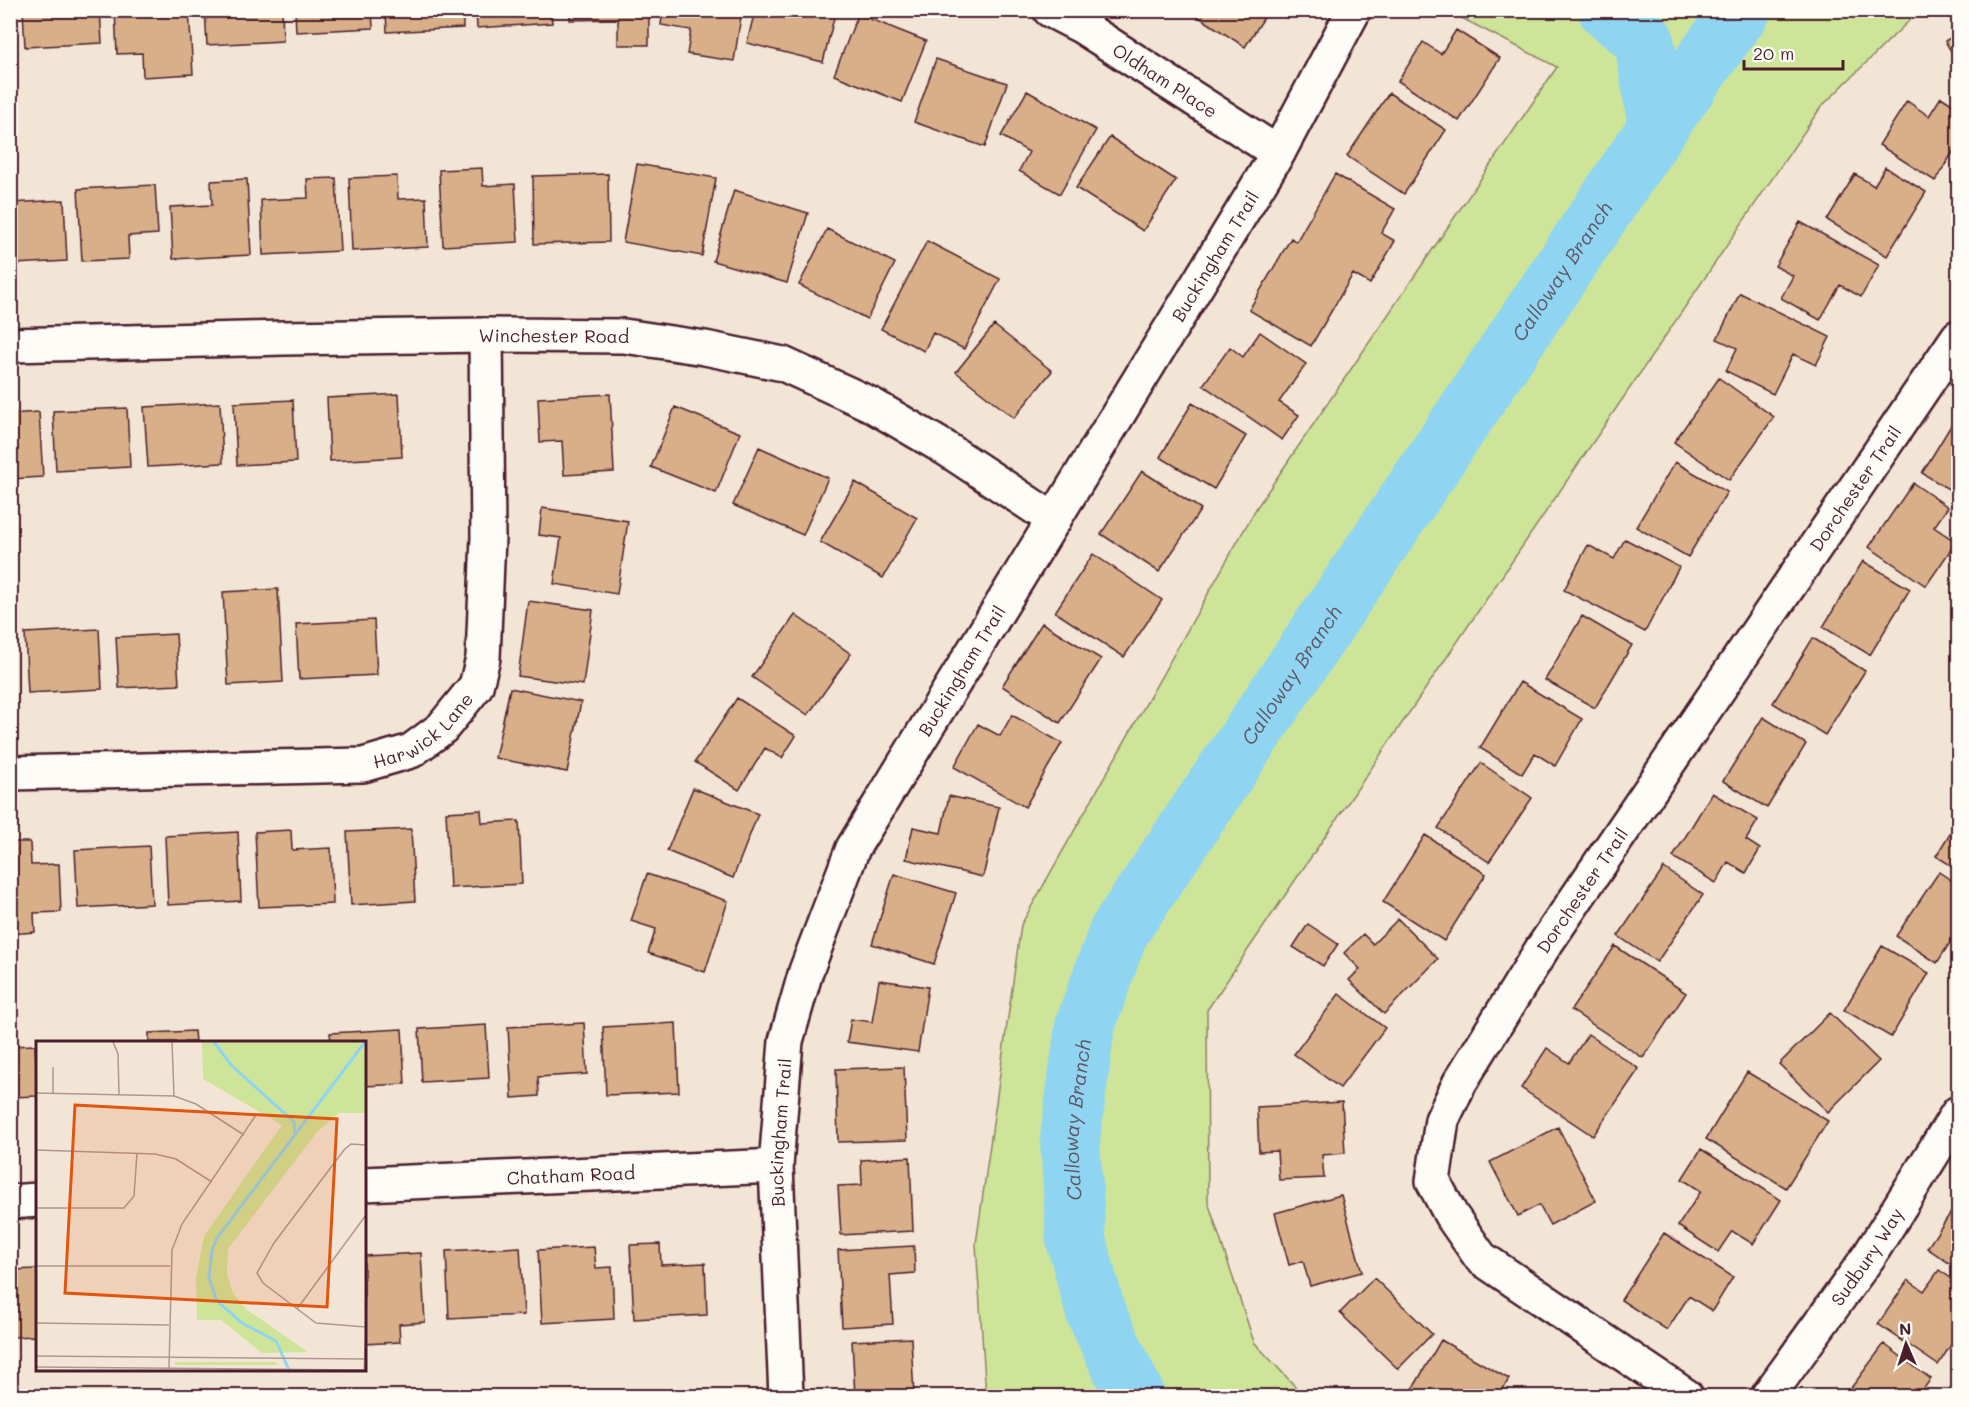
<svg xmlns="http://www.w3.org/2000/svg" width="1969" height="1407" font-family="Mali,sans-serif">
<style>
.green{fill:#cee499;stroke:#8c8262;stroke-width:1.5}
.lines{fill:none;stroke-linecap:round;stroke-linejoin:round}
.river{stroke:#8fd5f1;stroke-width:60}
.building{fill:#d8af89;stroke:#4a1f2b;stroke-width:1.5}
.minor-casing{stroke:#4a1f2b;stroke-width:38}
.minor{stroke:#fdfcf7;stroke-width:33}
.labels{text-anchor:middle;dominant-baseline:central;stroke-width:4.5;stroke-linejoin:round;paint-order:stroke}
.street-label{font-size:18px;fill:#4a1f2b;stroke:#fdfcf7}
.water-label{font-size:20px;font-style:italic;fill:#5f5666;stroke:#fdfcf7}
.inset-river{fill:none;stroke:#8fd5f1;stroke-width:3}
.inset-road{fill:none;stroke:#af9692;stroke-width:1.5}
.view{fill:#e0560e;fill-opacity:0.15;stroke:#e0560e;stroke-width:3}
.inset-edge{fill:none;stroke:#4a1f2b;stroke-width:3}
</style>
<rect width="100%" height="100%" fill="#f2e5d6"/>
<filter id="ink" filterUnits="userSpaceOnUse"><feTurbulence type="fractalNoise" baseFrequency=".0167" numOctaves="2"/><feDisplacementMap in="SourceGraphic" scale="12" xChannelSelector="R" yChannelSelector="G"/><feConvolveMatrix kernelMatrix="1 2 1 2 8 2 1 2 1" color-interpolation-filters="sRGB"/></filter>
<g filter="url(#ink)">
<path class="green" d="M1448,11H1919L1821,107L1207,1010L1208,1202L1254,1342L1304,1396H986L976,1244L1021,925L1257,507L1557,67Z"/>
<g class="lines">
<g class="river">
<path d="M1608,10L1644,40L1658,127"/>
<path id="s1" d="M1135,1396L1096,1313L1076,1240L1070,1139L1085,1026L1118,933L1658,127L1741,10"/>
</g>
</g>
<path class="building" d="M23,10H100L102,43L25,47Z
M115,10H189L193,74L143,77L142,53L117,54Z
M205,10H282L283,41L207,45Z
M295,10H372L373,28L296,32Z
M386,10H463V28L387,32Z
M476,10H551L552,23L477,28Z
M570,10H649V45H618V19L570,20Z
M663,10H742L734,61L687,54L691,30L661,25Z
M755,10H836L823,62L747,43Z
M1188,10H1269L1245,47Z
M858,14L926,41L902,102L834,75Z
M1456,30L1500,58L1459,121L1398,81L1423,42L1441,54Z
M1958,33V63L1945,41Z
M936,59L1007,83L985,147L914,122Z
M1027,91L1096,130L1060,194L1019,171L1029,152L1001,136Z
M1389,93L1446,130L1404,194L1347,156Z
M1941,97L1958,108V144L1935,181L1879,145L1907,101L1929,116Z
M1110,137L1176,180L1143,231L1076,188Z
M637,164L716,178L702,256L623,242Z
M1885,167L1926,192L1887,256L1827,220L1855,174L1874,186Z
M482,168L483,186L515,184L518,242L443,246L439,170Z
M608,174L609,242L534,244L533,176Z
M1335,174L1395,209L1381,233L1395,241L1370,284L1353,274L1311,346L1249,310L1291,238L1296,242Z
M397,176L398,199L426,198L428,247L352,251L349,178Z
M336,178L340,251L263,255L261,200L308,198L307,179Z
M247,179L251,255L173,259L170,207L212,205L211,181Z
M155,185L158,234L128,236L129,259L82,261L78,189Z
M734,190L808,213L787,283L713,261Z
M64,200L67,261L15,264L14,249H10V203Z
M1800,222L1879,265L1861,297L1840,285L1820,320L1781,298L1793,276L1775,266Z
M827,229L895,263L867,319L799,285Z
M927,241L1000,279L964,349L933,333L924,351L881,329Z
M1740,293L1830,337L1816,365L1793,354L1773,394L1726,371L1737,348L1717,339Z
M994,325L1052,371L1014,418L956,372Z
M1260,332L1306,364L1279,402L1299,415L1282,440L1203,385L1230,347L1243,357Z
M1719,378L1774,417L1729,480L1674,442Z
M399,394L402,457L330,461L327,398Z
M610,394L614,472L564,475L562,441L540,442L538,398Z
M293,400L296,462L237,465L234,403Z
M220,403L223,463L148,467L144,407Z
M1192,403L1246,436L1214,489L1160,457Z
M675,407L740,433L716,493L651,467Z
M127,408L130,467L56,471L53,411Z
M39,412L43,477L10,479V414Z
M1958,414V495L1922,473Z
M759,447L828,478L803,535L733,505Z
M1675,462L1727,492L1688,557L1636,527Z
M1142,471L1201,509L1159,572L1101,534Z
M855,482L917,518L883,578L820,542Z
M1913,483L1948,507L1934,527L1956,542L1926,586L1869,547Z
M542,508L628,521L617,594L554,584L561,538L539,535Z
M1625,539L1679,567L1645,632L1564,590L1588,545L1614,559Z
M1093,554L1162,600L1124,657L1055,612Z
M1863,561L1910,589L1870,655L1823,627Z
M278,589L283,682L228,685L223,592Z
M528,601L593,610L583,685L518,676Z
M795,615L851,654L808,715L752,677Z
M1582,616L1632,645L1595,708L1545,680Z
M374,620L377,675L299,679L296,624Z
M1042,623L1101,659L1060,723L1002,686Z
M99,629L102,689L28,693L25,633Z
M176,634L179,685L119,688L116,637Z
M1813,638L1865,671L1825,735L1773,703Z
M1520,682L1582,719L1555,766L1535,753L1522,774L1480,748Z
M510,688L581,702L567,772L495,758Z
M737,698L796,736L782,758L765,748L739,790L695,762Z
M1012,715L1062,743L1025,807L954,767L978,724L1000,736Z
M1763,717L1806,744L1767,808L1723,781Z
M1481,763L1532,798L1489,862L1438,828Z
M693,788L758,814L733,878L667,851Z
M1712,793L1758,820L1746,840L1760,849L1746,873L1728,862L1716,883L1673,857Z
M949,796L999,807L983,877L906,859L913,827L941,833Z
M481,810L482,823L519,821L522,884L450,888L446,812Z
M1958,820V870L1936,856Z
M411,829L415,901L351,905L347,832Z
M291,830L292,850L331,848L333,904L259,907L255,832Z
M238,832L241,901L168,905L165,836Z
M1425,835L1486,874L1444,941L1383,902Z
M10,842H30L31,865L59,864L61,912L34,913L35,932L10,934Z
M149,846L152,904L78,908L75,850Z
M1664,868L1703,895L1657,962L1618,936Z
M1939,872L1958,885V930L1937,963L1896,936Z
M647,874L728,901L705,972L648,953L656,929L631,921Z
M894,874L956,893L934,964L872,944Z
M1398,919L1438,959L1384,1014L1349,980L1360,969L1344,953L1363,934L1373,944Z
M1308,924L1338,944L1323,966L1293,947Z
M1615,946L1686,993L1643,1058L1571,1010Z
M1882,946L1929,973L1891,1037L1844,1010Z
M879,980L928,987L918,1052L847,1042L851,1019L872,1022Z
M1339,994L1385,1028L1340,1088L1294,1054Z
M1830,1013L1879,1061L1828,1112L1779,1064Z
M584,1023L587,1074L538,1077L539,1096L512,1098L508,1027Z
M676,1023L679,1092L606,1095L603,1027Z
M486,1025L489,1078L422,1082L419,1029Z
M402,1029L405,1084L364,1086V1042H331L330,1033Z
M194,1031L195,1042H149V1033Z
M1588,1034L1639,1069L1593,1136L1521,1088L1547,1048L1569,1063Z
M35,1045L38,1096L10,1097V1046Z
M904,1067L907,1140L838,1142L836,1069Z
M1747,1072L1828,1121L1786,1188L1706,1139Z
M1342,1102L1345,1153L1322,1155L1324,1178L1279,1180L1277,1151L1259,1152L1257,1107Z
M1558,1127L1596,1201L1550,1225L1539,1205L1518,1216L1490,1162Z
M1701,1149L1781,1200L1753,1244L1732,1231L1718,1252L1678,1226L1701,1191L1682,1179Z
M910,1157L913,1231L841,1235L838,1186L862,1185L861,1160Z
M1341,1195L1362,1272L1310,1286L1303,1261L1289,1265L1275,1213Z
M1958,1202V1269L1927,1248Z
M1664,1233L1733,1277L1712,1311L1689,1296L1667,1330L1621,1300Z
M660,1244L661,1265L705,1263L707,1315L634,1319L630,1245Z
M914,1246L915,1273L890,1275L893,1324L842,1327L838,1250Z
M520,1247L524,1315L449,1319L446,1251Z
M594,1247L596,1268L612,1267L614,1319L542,1323L538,1250Z
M421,1253L425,1322L399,1324L400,1342L364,1344V1256Z
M38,1269V1336L10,1337V1270Z
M1939,1270L1958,1283V1334L1938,1365L1878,1324L1908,1280L1924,1291Z
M1374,1278L1432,1334L1398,1369L1340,1313Z
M911,1338L914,1396H855L852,1341Z
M1441,1340L1509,1379L1499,1396H1423L1412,1390Z
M1884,1344L1931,1379L1918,1396H1845Z"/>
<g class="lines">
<g class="minor-casing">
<g id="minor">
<path id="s2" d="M1050,10L1081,26L1278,153"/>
<path id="s3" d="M10,345L283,338L486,335L624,336L705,348L783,364L870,404L945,448L1054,520"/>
<path id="s4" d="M10,773L363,765L411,751L442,728L476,686L483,658L488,537L486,335"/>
<path id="s5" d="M364,1184L776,1166"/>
<path d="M10,1202L38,1200"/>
<path id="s6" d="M786,1396L776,1166L786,1041L806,971L853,848L1278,153L1354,10"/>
<path id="s7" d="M1686,1396L1481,1258L1451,1215L1433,1181L1442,1120L1460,1082L1542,949L1958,337"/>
<path id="s8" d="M1768,1396L1869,1256L1958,1113"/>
</g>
</g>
<use href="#minor" class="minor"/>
</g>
</g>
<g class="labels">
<g class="street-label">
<text stroke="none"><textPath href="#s2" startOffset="135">Oldham Place</textPath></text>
<text stroke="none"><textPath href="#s6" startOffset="1254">Buckingham Trail</textPath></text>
<text stroke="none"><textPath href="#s3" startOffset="544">Winchester Road</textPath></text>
<text stroke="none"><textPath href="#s7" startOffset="1155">Dorchester Trail</textPath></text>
<text stroke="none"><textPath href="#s6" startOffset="768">Buckingham Trail</textPath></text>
<text stroke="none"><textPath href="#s4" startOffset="424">Harwick Lane</textPath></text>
<text stroke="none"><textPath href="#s7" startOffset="669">Dorchester Trail</textPath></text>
<text stroke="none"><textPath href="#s6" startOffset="264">Buckingham Trail</textPath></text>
<text stroke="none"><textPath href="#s5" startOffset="207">Chatham Road</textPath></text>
<text stroke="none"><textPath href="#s8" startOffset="171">Sudbury Way</textPath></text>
</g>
<g class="water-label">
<text stroke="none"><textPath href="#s1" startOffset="1278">Calloway Branch</textPath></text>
<text stroke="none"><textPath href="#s1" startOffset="792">Calloway Branch</textPath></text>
<text stroke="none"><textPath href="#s1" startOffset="288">Calloway Branch</textPath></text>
</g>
</g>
<g transform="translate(36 1041)">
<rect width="330" height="330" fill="#f2e5d6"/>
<path d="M166,1H330V72H303L281,91L192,208L191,233L197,252L210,268L272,311L226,312L185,279H161L160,237L168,195L246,84L167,38ZM139,321H240L241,324H139Z" fill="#cee499"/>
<path class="inset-river" d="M178,1L195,24L258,81L259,93M253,329L240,300L206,282L181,260L173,237L176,209L181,197L329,1"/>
<path class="inset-road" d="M77,1L82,13L83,53M136,1L138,55M17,26V52M0,52L138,55L160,63L208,94M0,109L119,113L140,118L176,141M0,167H88L98,155L101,112M0,225H134M261,268L330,174M0,282L133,284M330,286L280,282L227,242L221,232L238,202L308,109L315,103L330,104M0,315L330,318M0,326L330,329M133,327L136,209L146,183L220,74M328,329L330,285"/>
<path class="view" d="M39,64L301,78L291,266L29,252Z"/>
<rect width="330" height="330" class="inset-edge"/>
</g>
<rect width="1969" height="1407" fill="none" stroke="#fdfcf7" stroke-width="36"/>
<rect x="18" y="18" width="1933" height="1371" fill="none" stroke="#4a1f2b" stroke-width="2" filter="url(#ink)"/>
<g transform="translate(1906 1344) rotate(357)" stroke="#fdfcf7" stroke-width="4.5" paint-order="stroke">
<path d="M0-4.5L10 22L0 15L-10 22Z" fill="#4a1f2b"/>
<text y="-9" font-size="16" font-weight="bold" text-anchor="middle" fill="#4a1f2b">N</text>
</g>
<path d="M1744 60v9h99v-9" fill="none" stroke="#4a1f2b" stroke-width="3"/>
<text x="1753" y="60" font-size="18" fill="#4a1f2b" stroke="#fdfcf7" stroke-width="4.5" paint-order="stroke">20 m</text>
</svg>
